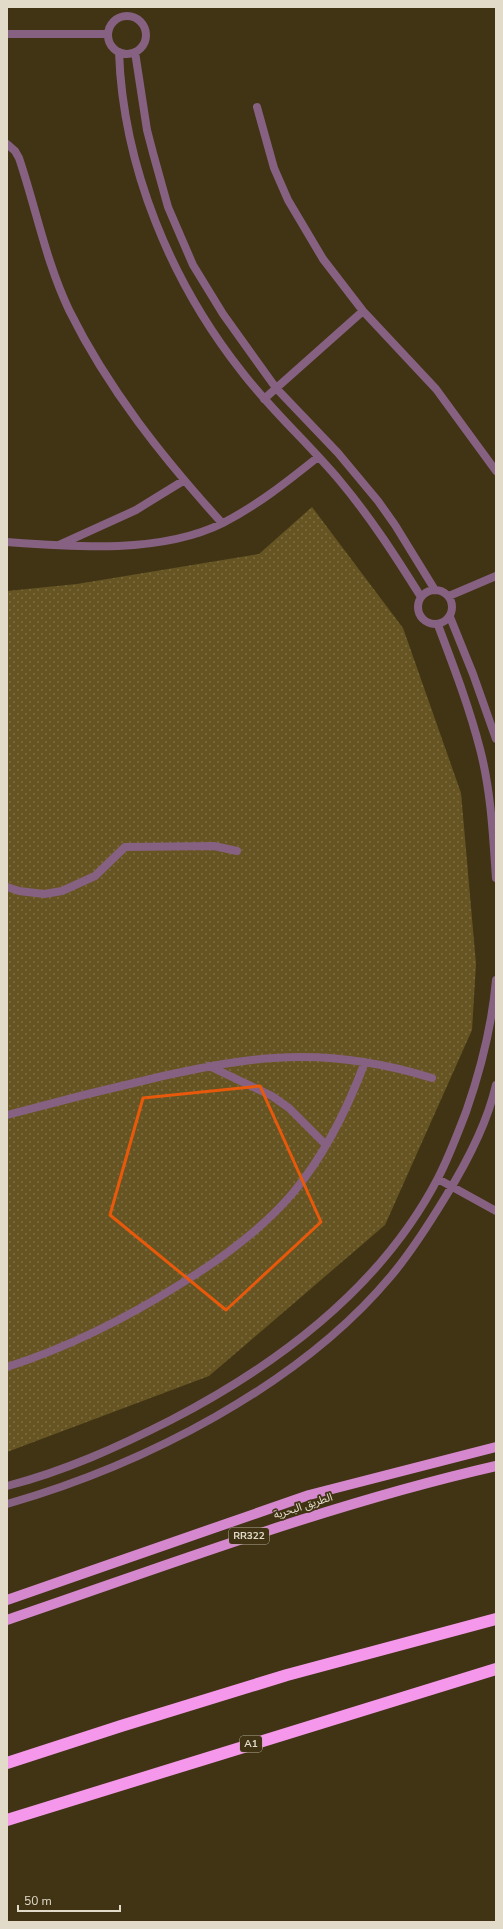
<svg xmlns="http://www.w3.org/2000/svg" width="503" height="1929" font-family="'Nunito Sans','Noto Sans Arabic',sans-serif">
<style>
.grass{fill:url(#grass-dots)}
.lines{fill:none;stroke-linecap:round;stroke-linejoin:round}
.street{stroke:#876182;stroke-width:8}
.primary{stroke:#d588ce;stroke-width:10}
.highway{stroke:#f597eb;stroke-width:12}
.marked{fill:none;stroke:#e8590c;stroke-width:3;stroke-linejoin:round}
.labels{text-anchor:middle;dominant-baseline:central;stroke-width:3.5;stroke-linejoin:round;paint-order:stroke}
.shield{fill:#403414;stroke:#b1a993;stroke-width:1}
.shield-label{font-size:10px;font-weight:bold;fill:#e2dbc9}
.street-label{font-size:11px;fill:#e2dbc9;stroke:#403414}
</style>
<defs>
<pattern id="grass-dots" width="8" height="8" patternUnits="userSpaceOnUse"><rect width="8" height="8" fill="#665523"/><path d="M2 2h.1M6 6h.1" fill="none" stroke="#7c6d42" stroke-width="1.8" stroke-linecap="round"/></pattern>
</defs>
<rect width="100%" height="100%" fill="#403414"/>
<path class="grass" d="M312,507L403,628L461,793L476,964L472,1030L385,1225L209,1376L7,1452V591L77,584L259,554Z"/>
<g class="lines">
<path class="street" d="M108 35a19 19 0 1 1 38 0a19 19 0 1 1-38 0Z
M7,34H108
M119,52C123,167 171,282 242,372C272,411 309,444 340,481C371,518 396,557 421,597
M135,52L147,130L153,153L168,207L193,265L223,314L276,388L338,453L378,501L395,525L435,590
M257,107L274,168L288,200L323,259L363,311L436,389L496,471
M7,144L15,151L19,158C36,208 46,262 69,310C108,389 163,458 222,523
M264,399L363,311
M7,542C74,547 161,554 223,523C258,505 288,481 318,457
M59,545L136,510L183,481
M418 607a17 17 0 1 1 34 0a17 17 0 1 1-34 0Z
M449,596L496,576
M450,617L473,674L496,739
M438,625C453,665 469,706 480,749C491,791 493,835 496,878
M7,887L19,891L44,894L62,891L95,876L125,847L214,846L237,851
M209,1066L272,1096L289,1108L326,1145
M7,1115C59,1101 111,1088 163,1076C209,1066 254,1057 301,1057C345,1057 390,1065 432,1078
M438,1179L496,1211
M7,1367C69,1347 127,1318 182,1283C221,1259 261,1230 292,1194C325,1155 347,1110 365,1062
M7,1486C65,1471 118,1447 171,1420C279,1364 381,1288 438,1178C449,1157 457,1135 466,1112C481,1069 492,1026 496,980
M7,1504C143,1465 299,1386 391,1276C412,1251 429,1224 446,1196C467,1162 487,1124 496,1085"/>
<path class="primary" d="M7,1600L309,1495L496,1447
M7,1620C169,1565 329,1504 496,1466"/>
<path class="highway" d="M7,1763L121,1726L287,1675L496,1619
M7,1820L496,1669"/>
</g>
<path class="marked" d="M260,1086L321,1222L226,1310L110,1215L143,1098Z"/>
<g class="labels">
<g class="shield">
<rect x="229" y="1528" width="40" height="16" rx="3"/>
<rect x="240" y="1736" width="22" height="16" rx="3"/>
</g>
<g class="shield-label">
<text x="249" y="1536">RR322</text>
<text x="251" y="1744">A1</text>
</g>
<g class="street-label">
<text transform="translate(303 1506) rotate(-18)">الطريق البحرية</text>
</g>
</g>
<rect width="503" height="1929" fill="none" stroke="#e2dbc9" stroke-width="16"/>
<path d="M18 1905v6h102v-6" fill="none" stroke="#e2dbc9" stroke-width="2"/>
<text x="24" y="1905" font-size="12" fill="#e2dbc9" stroke="#403414" stroke-width="3" paint-order="stroke">50 m</text>
</svg>
